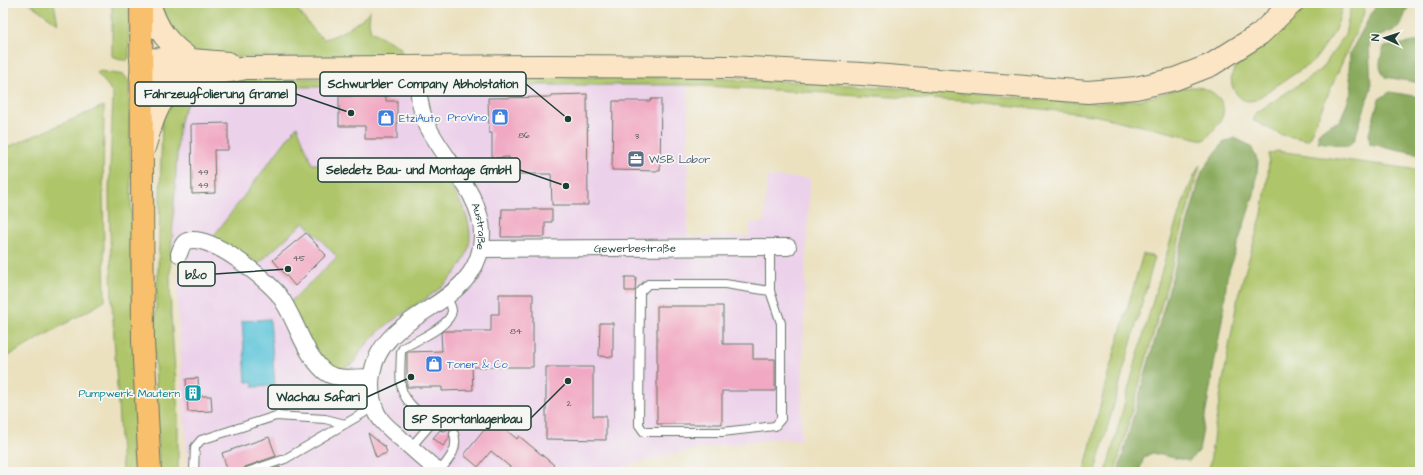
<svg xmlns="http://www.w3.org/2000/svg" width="1423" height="475" font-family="'Architects Daughter',sans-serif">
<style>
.built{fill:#ecd1ea;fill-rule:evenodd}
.green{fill:#aec569;stroke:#66814e}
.forest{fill:#8aaa5d;stroke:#547448}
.water{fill:#5dc5d9;stroke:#3e8186}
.building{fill:#f1a8c2}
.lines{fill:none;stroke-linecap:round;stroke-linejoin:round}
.lane-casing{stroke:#667665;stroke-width:10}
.street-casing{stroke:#667665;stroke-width:18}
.secondary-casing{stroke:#667665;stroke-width:24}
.highway-casing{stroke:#667665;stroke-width:24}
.lane{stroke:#fff;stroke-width:8}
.street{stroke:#fff;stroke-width:16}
.secondary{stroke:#fce5c4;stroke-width:22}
.highway{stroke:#f8bf6c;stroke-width:22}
.labels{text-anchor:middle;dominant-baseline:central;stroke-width:3.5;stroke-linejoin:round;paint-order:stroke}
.number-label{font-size:9px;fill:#545858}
.shop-label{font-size:11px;fill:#366cbe;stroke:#f6f6f2;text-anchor:start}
.service-label{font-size:11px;fill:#4e5e75;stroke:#f6f6f2;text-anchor:start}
.street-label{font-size:11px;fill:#1f3d34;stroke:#f6f6f2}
.culture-label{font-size:11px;fill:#0d838f;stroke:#f6f6f2;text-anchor:end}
.leader{fill:none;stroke:#1f3d34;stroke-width:1.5}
.callout-dot{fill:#1f3d34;stroke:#f6f6f2;stroke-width:1.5}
.callout{fill:#f6f6f2;stroke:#1f3d34;stroke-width:1.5}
.callout-label{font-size:12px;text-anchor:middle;font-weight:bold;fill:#1f3d34}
</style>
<rect width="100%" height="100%" fill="#f6f6f2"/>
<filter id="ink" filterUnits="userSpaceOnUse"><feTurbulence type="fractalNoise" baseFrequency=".025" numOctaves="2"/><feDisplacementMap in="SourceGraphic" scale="8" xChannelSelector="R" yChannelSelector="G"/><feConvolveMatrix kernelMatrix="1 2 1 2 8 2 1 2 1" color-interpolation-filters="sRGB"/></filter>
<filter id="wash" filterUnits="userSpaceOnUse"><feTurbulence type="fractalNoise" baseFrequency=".012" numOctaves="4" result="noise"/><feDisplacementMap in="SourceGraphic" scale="16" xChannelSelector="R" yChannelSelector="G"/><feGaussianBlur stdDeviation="0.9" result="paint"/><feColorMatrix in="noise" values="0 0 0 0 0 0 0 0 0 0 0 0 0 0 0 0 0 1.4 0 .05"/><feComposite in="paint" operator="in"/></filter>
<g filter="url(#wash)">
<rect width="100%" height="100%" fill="#ebe1bf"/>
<path class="built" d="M403,85H688V237L749,236L750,223H764L767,177L810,178L805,285L801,440L773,439L724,445L668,455L604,472H188L177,304L178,276L183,258L172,249L178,137L180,117L186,104L199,94L216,89L247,86ZM433,162L445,284L382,328L365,345L351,365L337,257L304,222L258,264L312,164Z"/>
<path class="green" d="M29,3H54L58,24Z
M112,3H129V58L126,61L112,56Z
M159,3H292L318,35L324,39C336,37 363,21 370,10L369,23L371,31L400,47L402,56L397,58L230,57L196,52L178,43Z
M1306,3H1343L1336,30L1314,61L1255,100C1246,102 1242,101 1236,93C1219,69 1252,54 1267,42C1281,31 1294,17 1306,3Z
M1352,3H1364V13L1308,140L1282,135L1254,121V118L1256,113L1322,69L1345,34Z
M99,71L124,75L129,81L132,243L141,472H122L112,303L109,193L113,97C109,82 102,82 97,72Z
M466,76C554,77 642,76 730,79C841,83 952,92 1063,101C1087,103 1111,103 1136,100C1158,98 1190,79 1210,91C1236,107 1219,126 1204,140L1093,115L979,102L688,85H445L453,79Z
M247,78L388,79L403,85C364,86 324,87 284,87C261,87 217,82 197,95C182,105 180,119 178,137L170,275L171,315L178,414V472H159L154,337L158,273L162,121L167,105L189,86Z
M104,106L103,193L105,301L3,359V149Z
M297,126L312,164L433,162C463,202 492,239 446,283C427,301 401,312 382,329C376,334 370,340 365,346C360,351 356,362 350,365C349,366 344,368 342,368C320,370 299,318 290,302L337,257L304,222L258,264L240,252L212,238Z
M1277,151L1420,170V472H1209L1214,432L1238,296L1262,214L1268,176L1269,154Z
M1200,165L1115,472H1106C1124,405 1142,337 1162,270C1172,236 1183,195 1200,165Z
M1143,254L1155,257L1095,472H1084L1107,378Z"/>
<path class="forest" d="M1376,3H1408L1407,10L1399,28L1380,36L1369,44L1371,88L1354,141L1347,146L1318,142V133L1329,125L1340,121L1352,90L1349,72L1350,53L1375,7Z
M1420,41V83L1385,77C1377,68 1380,59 1384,47Z
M1390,92L1420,97V154L1370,144L1369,134L1379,99Z
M1235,138L1251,146L1258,162L1255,191L1227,277L1223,314L1199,451L1189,461L1152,453L1144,457L1139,472H1118L1202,171L1223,143Z"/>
<path class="water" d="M270,319L275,386L253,387L252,382H246L242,321Z"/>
<g id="blocks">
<path class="building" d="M587,94L588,205H552L551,174H509V157L492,158V133H489L488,98L551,97V95Z
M339,96H386V101H397V139H365V126H339Z
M651,99H661L660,171L612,170L613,101H651Z
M228,123V150H214L215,193L192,194L191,124Z
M502,209H552V222H545V237H501Z
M306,233L326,255L295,286L273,260Z
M625,277H636L635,291H625Z
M499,294H533V367H472L473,390L442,391V387H407V352L442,351L441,333L443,331H491V314H499Z
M657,306H723V344H753V359H775V391H722V424H657Z
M600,323H613V357L599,356Z
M546,367H593V416H606V440L546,439Z
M198,378L199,396H211L212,411L188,412L186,379Z
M455,413L465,421L457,430H450L449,439L443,446L433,438L440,430L444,431L448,429L449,426L447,422Z
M493,419L517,439L519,436L554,465L548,472H516L491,451L478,467L464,455Z
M368,433L385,447L387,453L376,457Z
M269,437L276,456L245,467L242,472H228L222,453Z
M280,467L282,472H264Z"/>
</g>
</g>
<g filter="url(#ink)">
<use href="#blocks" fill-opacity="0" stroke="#667665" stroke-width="1"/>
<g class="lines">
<g class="lane-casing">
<path id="lane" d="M770,291L725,284H648L640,292L639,425L644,432H722L775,426L781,419V323L770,291V247
M431,424C399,394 399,396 401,352L403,348C415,341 451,326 452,311C452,306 449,302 446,297
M411,447L431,424L438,422L444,426
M194,472L195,447L201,440L276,416L325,419L345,424
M247,472L285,459L374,407
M439,472C448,460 459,450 454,434"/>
</g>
<g class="street-casing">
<g id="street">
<path id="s1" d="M416,67C418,86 419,107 426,123C442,157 482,195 482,233C483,314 372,306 371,385C371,398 374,411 382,421C387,427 395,433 400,438C413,449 426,461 439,472"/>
<path id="s2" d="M482,249L788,247"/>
<path d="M179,254C181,249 182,243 187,241C210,233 265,278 279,295C296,318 302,351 324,371C335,381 357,377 371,377"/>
</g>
</g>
<g class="secondary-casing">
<path id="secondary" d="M149,3C157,30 168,44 191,60
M141,59L191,60L228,63
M141,76C177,76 211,76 246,68L544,66L729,67L862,74L1088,92L1136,88L1175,79L1211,65L1260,34L1292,3
M144,148C150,128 156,103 172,89C178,84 185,80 191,76"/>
</g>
<g class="highway-casing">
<path id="highway" d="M141,3L143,341L150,472"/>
</g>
<use href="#lane" class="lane"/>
<use href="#street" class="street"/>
<use href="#secondary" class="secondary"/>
<use href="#highway" class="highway"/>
</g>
</g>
<defs>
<g id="shop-square" transform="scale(0.9)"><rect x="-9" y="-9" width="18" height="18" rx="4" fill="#3f7fe0" stroke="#f6f6f2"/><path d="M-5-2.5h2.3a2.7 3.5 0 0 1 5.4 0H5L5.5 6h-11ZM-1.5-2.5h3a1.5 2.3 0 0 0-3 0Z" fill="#fff"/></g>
<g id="office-square" transform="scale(0.9)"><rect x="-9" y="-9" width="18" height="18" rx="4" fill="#5c6f8a" stroke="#f6f6f2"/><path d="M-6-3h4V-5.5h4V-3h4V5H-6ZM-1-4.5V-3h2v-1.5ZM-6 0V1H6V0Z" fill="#fff"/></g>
<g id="building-square" transform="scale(0.9)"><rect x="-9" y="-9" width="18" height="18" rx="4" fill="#0f9aa8" stroke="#f6f6f2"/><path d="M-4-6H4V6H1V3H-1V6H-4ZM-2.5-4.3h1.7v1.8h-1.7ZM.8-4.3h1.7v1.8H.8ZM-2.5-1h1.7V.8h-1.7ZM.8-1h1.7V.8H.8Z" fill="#fff"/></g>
</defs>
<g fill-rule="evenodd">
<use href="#shop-square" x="500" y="117"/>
<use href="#shop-square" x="386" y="118"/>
<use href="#office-square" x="636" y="159"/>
<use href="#shop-square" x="434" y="364"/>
<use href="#building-square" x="193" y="393"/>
</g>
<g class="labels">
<g class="number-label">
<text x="524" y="135">86</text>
<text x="637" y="136">3</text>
<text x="203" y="172">49</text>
<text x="203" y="185">49</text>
<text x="299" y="258">45</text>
<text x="516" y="331">84</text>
<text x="569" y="403">2</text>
</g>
<g class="shop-label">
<text x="487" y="117" text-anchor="end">ProVino</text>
<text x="399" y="118">EtziAuto</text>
<text x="447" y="364">Toner &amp; Co</text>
</g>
<g class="service-label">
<text x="649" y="159">WSB Labor</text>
</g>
<g class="street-label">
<text stroke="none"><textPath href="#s1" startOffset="175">Austraße</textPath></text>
<text stroke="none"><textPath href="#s2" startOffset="153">Gewerbestraße</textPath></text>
</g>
<g class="culture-label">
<text x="180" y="393">Pumpwerk Mautern</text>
</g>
</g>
<path class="leader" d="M568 119L526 84M351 113L296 94M566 186L520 170M288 269L215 274M411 377L367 397M568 381L531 418"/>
<g class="callout-dot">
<circle cx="568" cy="119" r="4"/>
<circle cx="351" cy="113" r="4"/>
<circle cx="566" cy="186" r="4"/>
<circle cx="288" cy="269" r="4"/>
<circle cx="411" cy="377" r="4"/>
<circle cx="568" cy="381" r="4"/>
</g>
<g class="callout">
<rect x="320" y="72" width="206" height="24" rx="4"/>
<rect x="135" y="82" width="161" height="24" rx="4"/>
<rect x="318" y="158" width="202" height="24" rx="4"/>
<rect x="178" y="262" width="37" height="24" rx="4"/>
<rect x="268" y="385" width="99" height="24" rx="4"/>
<rect x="404" y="406" width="127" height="24" rx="4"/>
</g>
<g class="callout-label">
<text x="423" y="88">Schwurbler Company Abholstation</text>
<text x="216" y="98">Fahrzeugfolierung Gramel</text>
<text x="419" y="174">Seledetz Bau- und Montage GmbH</text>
<text x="196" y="279">b&amp;o</text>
<text x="318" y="401">Wachau Safari</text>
<text x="467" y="423">SP Sportanlagenbau</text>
</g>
<rect width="1423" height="475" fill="none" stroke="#f6f6f2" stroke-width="16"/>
<g transform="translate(1385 38) rotate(273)" stroke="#f6f6f2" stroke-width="3" paint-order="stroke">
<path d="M0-3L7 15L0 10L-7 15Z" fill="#1f3d34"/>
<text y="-6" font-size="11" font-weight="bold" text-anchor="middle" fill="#1f3d34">N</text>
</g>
</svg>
